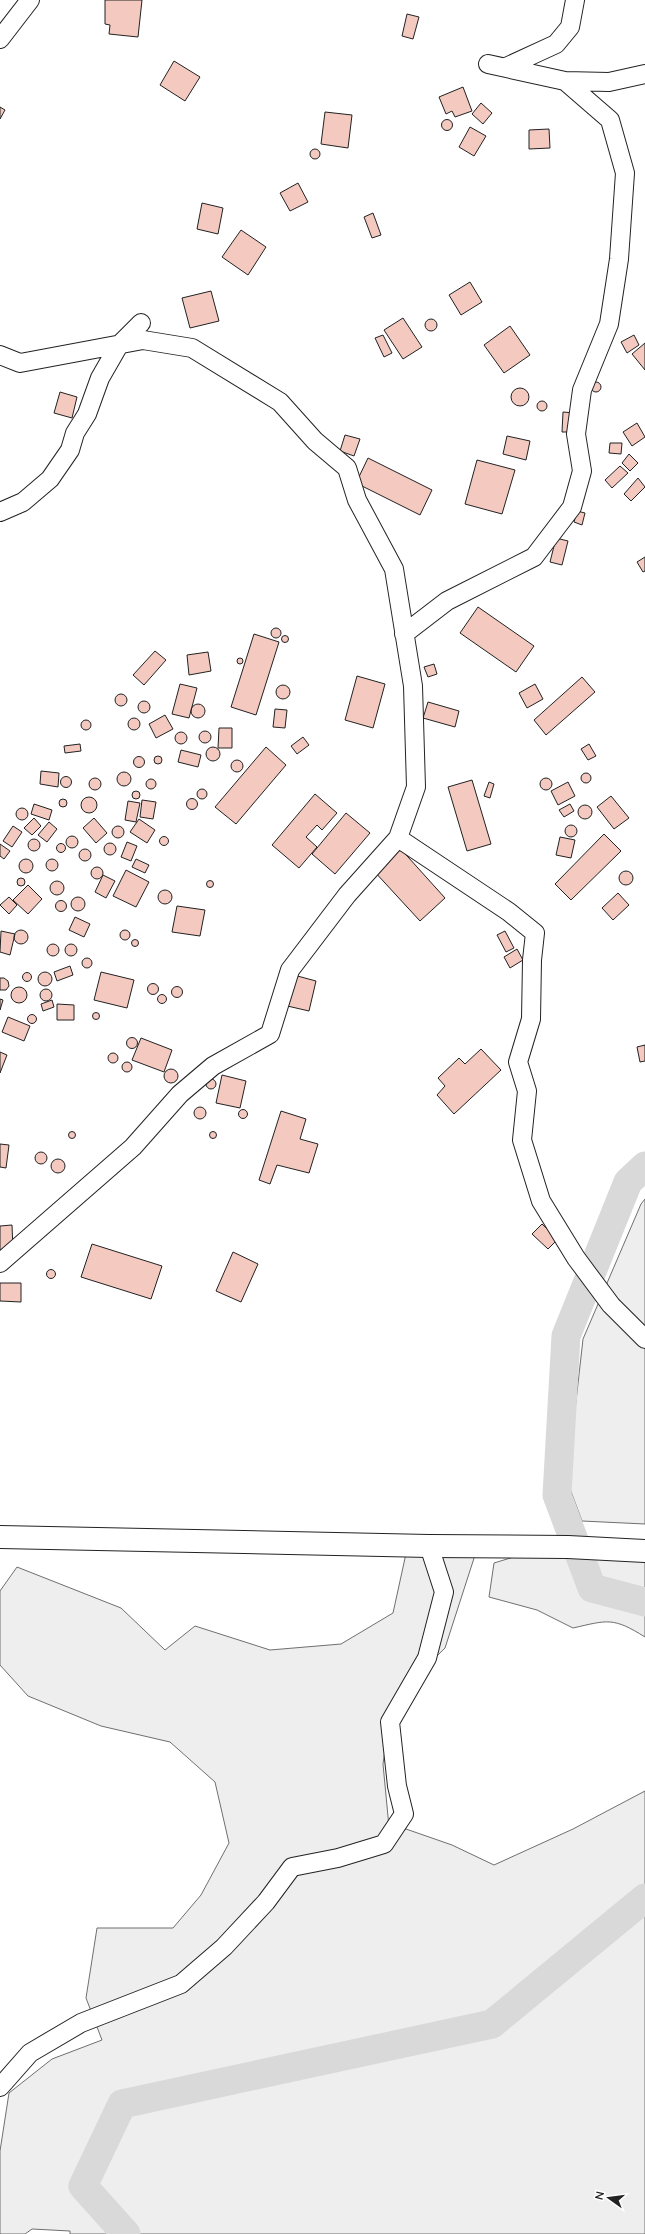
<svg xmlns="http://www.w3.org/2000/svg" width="645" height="2234" font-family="Mulish,sans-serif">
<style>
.green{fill:#eee;stroke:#6f6f6f}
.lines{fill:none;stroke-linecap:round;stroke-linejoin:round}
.river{stroke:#d9d9d9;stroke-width:29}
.building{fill:#f3c9c0;stroke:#222}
.minor-casing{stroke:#222;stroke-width:20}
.highway-casing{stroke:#222;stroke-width:24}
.minor{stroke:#fff;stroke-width:18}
.highway{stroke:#fff;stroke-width:22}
</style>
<rect width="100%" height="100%" fill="#fff"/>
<path class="green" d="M645,1199V1524L582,1521L567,1481L583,1339L641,1204Z
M563,1542L645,1547V1637C613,1617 608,1620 573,1628L537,1610L489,1597L494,1563Z
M407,1549L476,1552L445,1648L392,1700L383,1764L389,1827L378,1855L406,1829L452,1845L494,1865L573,1829L645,1791V2234H70V2231L32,2229L25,2234H0V2151L9,2093L52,2059L102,2040L86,1998L97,1928H173L201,1895L229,1843L215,1782L170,1742L101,1726L28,1696L0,1665V1591L17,1567L121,1608L165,1650L195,1626L270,1650L341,1644L393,1613Z"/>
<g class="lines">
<path class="river" d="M645,1166L628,1182L566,1336L557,1495L592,1588L645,1602
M126,2234L83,2186L122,2104L492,2024L645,1898"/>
</g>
<path class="building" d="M105,0H142L138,37L109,34L110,25L105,24Z
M407,14L419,17L413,39L402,36Z
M174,61L200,77L185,101L160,85Z
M463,87L472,111L455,117L452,111L446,114L439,97Z
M481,103L492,113L483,124L472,114Z
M0,107L5,110L0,119Z
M325,112L352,115L348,148L321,144Z
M441.5 125a5.5 5.5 0 1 1 11 0a5.5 5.5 0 1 1-11 0Z
M470,127L486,136L474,156L459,147Z
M549,129L550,148L529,149V130Z
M310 154a5 5 0 1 1 10 0a5 5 0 1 1-10 0Z
M298,183L308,202L290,211L280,193Z
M202,203L223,208L218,234L197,229Z
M373,213L381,235L372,238L364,217Z
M241,230L266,247L248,275L222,257Z
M470,282L482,302L461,315L449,295Z
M211,291L219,321L190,328L182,298Z
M403,318L422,347L403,359L384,330Z
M425 325a6 6 0 1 1 12 0a6 6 0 1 1-12 0Z
M510,326L530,355L504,373L484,345Z
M383,335L392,353L384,357L375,338Z
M634,335L639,345L627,353L621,342Z
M645,343V370L632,354Z
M591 387a5 5 0 1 1 10 0a5 5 0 1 1-10 0Z
M511 397a9 9 0 1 1 18 0a9 9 0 1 1-18 0Z
M60,392L77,397L72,418L54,413Z
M537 406a5 5 0 1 1 10 0a5 5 0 1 1-10 0Z
M563,412L575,413L574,432H562Z
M637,423L645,437L632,446L623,432Z
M345,435L360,439L354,456L340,451Z
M507,436L530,441L526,460L503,454Z
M610,443H622L621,454L609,453Z
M629,454L638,463L630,471L622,463Z
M368,458L432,490L420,515L356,483Z
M477,460L515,470L502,514L465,504Z
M620,466L628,473L612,488L605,480Z
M638,478L645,487L631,501L624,494Z
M577,511L585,513L582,525L574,522Z
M556,538L568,541L562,565L550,562Z
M645,557V571L643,572L637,562Z
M478,607L534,646L516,672L460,633Z
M271 633a5 5 0 1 1 10 0a5 5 0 1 1-10 0Z
M254,634L279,642L256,715L231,707Z
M281.5 639a3.5 3.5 0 1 1 7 0a3.5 3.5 0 1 1-7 0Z
M155,651L166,660L144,685L133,675Z
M208,652L211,671L189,675L187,655Z
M237 661a3 3 0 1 1 6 0a3 3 0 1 1-6 0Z
M434,664L437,674L428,677L424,667Z
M357,676L385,684L373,728L345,720Z
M582,677L595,692L546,735L534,720Z
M180,684L197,688L189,718L172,714Z
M535,684L543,699L527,708L519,693Z
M276 692a7 7 0 1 1 14 0a7 7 0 1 1-14 0Z
M115 700a6 6 0 1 1 12 0a6 6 0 1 1-12 0Z
M138 707a6 6 0 1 1 12 0a6 6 0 1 1-12 0Z
M428,702L459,711L455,727L423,718Z
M191 711a7 7 0 1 1 14 0a7 7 0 1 1-14 0Z
M275,709L287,710L285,728L273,727Z
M165,715L173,729L156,738L149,724Z
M128 724a6 6 0 1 1 12 0a6 6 0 1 1-12 0Z
M81 725a5 5 0 1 1 10 0a5 5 0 1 1-10 0Z
M219,728H232V748H218Z
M199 737a6 6 0 1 1 12 0a6 6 0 1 1-12 0Z
M175 738a6 6 0 1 1 12 0a6 6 0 1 1-12 0Z
M303,737L309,745L297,754L291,746Z
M80,744L81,751L65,753L64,746Z
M589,744L596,756L588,760L581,749Z
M266,747L286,765L236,824L215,807Z
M206 754a7 7 0 1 1 14 0a7 7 0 1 1-14 0Z
M181,750L201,755L198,767L178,762Z
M154 760a4 4 0 1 1 8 0a4 4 0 1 1-8 0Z
M133.5 762a5.5 5.5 0 1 1 11 0a5.5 5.5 0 1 1-11 0Z
M231 766a6 6 0 1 1 12 0a6 6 0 1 1-12 0Z
M41,771L59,773L58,787L40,784Z
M117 779a7 7 0 1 1 14 0a7 7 0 1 1-14 0Z
M581 778a5 5 0 1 1 10 0a5 5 0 1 1-10 0Z
M60.5 782a5.5 5.5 0 1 1 11 0a5.5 5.5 0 1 1-11 0Z
M540 784a6 6 0 1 1 12 0a6 6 0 1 1-12 0Z
M89 784a6 6 0 1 1 12 0a6 6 0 1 1-12 0Z
M146 784a5 5 0 1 1 10 0a5 5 0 1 1-10 0Z
M472,780L491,844L467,851L448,787Z
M489,782L494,784L490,798L484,796Z
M568,782L575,796L558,805L551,791Z
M197 794a5 5 0 1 1 10 0a5 5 0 1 1-10 0Z
M132 795a4 4 0 1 1 8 0a4 4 0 1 1-8 0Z
M315,794L337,813L322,830L317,825L306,837L317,847L299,868L272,845Z
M611,796L629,818L614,829L597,807Z
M81 805a8 8 0 1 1 16 0a8 8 0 1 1-16 0Z
M186.5 804a5.5 5.5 0 1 1 11 0a5.5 5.5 0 1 1-11 0Z
M59 803a4 4 0 1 1 8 0a4 4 0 1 1-8 0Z
M142,800L156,802L153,819L140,817Z
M128,801L140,803L136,822L125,820Z
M34,804L52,810L49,820L31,814Z
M570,804L574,811L564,817L559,810Z
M578 812a7 7 0 1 1 14 0a7 7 0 1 1-14 0Z
M16 814a6 6 0 1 1 12 0a6 6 0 1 1-12 0Z
M346,813L370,833L335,874L312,854Z
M34,818L41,826L32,835L24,828Z
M94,818L107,833L96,843L83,828Z
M139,819L155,830L147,843L130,832Z
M49,822L57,829L47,842L38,835Z
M565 831a6 6 0 1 1 12 0a6 6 0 1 1-12 0Z
M13,826L22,832L12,847L3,841Z
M112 832a6 6 0 1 1 12 0a6 6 0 1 1-12 0Z
M604,834L621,851L571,900L555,884Z
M66 842a6 6 0 1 1 12 0a6 6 0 1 1-12 0Z
M159.5 841a4.5 4.5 0 1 1 9 0a4.5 4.5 0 1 1-9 0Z
M560,837L575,840L571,858L556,855Z
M28 845a6 6 0 1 1 12 0a6 6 0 1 1-12 0Z
M127,842L137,846L131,861L121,857Z
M104 849a6 6 0 1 1 12 0a6 6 0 1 1-12 0Z
M56.5 848a4.5 4.5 0 1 1 9 0a4.5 4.5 0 1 1-9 0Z
M0,844L10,851L4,859L0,856Z
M399,847L445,898L420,921L373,870Z
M79 855a6 6 0 1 1 12 0a6 6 0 1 1-12 0Z
M136,859L149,865L145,873L132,867Z
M46 865a6 6 0 1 1 12 0a6 6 0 1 1-12 0Z
M19 866a7 7 0 1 1 14 0a7 7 0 1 1-14 0Z
M91 873a6 6 0 1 1 12 0a6 6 0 1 1-12 0Z
M126,870L149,882L136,907L113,896Z
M619 878a7 7 0 1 1 14 0a7 7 0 1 1-14 0Z
M103,875L115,881L106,898L95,892Z
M17 882a4 4 0 1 1 8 0a4 4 0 1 1-8 0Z
M206.5 884a3.5 3.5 0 1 1 7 0a3.5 3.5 0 1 1-7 0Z
M50 888a7 7 0 1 1 14 0a7 7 0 1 1-14 0Z
M28,885L42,899L28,914L13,900Z
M158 897a7 7 0 1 1 14 0a7 7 0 1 1-14 0Z
M618,893L629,905L613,920L602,908Z
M9,897L17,905L9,914L0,905Z
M71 904a7 7 0 1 1 14 0a7 7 0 1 1-14 0Z
M55.5 906a5.5 5.5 0 1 1 11 0a5.5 5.5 0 1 1-11 0Z
M177,906L205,910L200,936L172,932Z
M75,917L90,924L84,937L69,930Z
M120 935a5 5 0 1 1 10 0a5 5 0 1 1-10 0Z
M14 937a7 7 0 1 1 14 0a7 7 0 1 1-14 0Z
M1,931L15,934L10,955L0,952Z
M505,931L514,948L506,952L497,935Z
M131.5 943a3.5 3.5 0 1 1 7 0a3.5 3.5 0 1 1-7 0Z
M47 950a6 6 0 1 1 12 0a6 6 0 1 1-12 0Z
M65 950a6 6 0 1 1 12 0a6 6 0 1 1-12 0Z
M517,949L523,960L510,968L504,957Z
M82 963a5 5 0 1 1 10 0a5 5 0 1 1-10 0Z
M70,966L73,975L57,981L54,972Z
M101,972L134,980L127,1008L94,1000Z
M38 979a7 7 0 1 1 14 0a7 7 0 1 1-14 0Z
M22.5 977a4.5 4.5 0 1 1 9 0a4.5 4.5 0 1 1-9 0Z
M290,974L316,981L309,1011L283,1005Z
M0,978H4L8,981L9,986L6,990H0Z
M147.5 989a5.5 5.5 0 1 1 11 0a5.5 5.5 0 1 1-11 0Z
M171.5 992a5.5 5.5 0 1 1 11 0a5.5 5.5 0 1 1-11 0Z
M11 995a8 8 0 1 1 16 0a8 8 0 1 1-16 0Z
M40 995a6 6 0 1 1 12 0a6 6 0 1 1-12 0Z
M157.5 999a4.5 4.5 0 1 1 9 0a4.5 4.5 0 1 1-9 0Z
M0,999L3,1000L0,1010Z
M52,1000L54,1007L43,1011L41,1004Z
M57,1004L74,1005V1020H57Z
M92.5 1016a3.5 3.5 0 1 1 7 0a3.5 3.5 0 1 1-7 0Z
M27.5 1019a4.5 4.5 0 1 1 9 0a4.5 4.5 0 1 1-9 0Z
M8,1017L30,1026L24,1041L2,1032Z
M126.5 1043a5.5 5.5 0 1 1 11 0a5.5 5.5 0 1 1-11 0Z
M141,1038L172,1050L164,1072L132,1060Z
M645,1045V1061L640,1062L637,1047Z
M481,1049L501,1070L454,1114L437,1095L445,1086L438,1078L459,1058L465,1064Z
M0,1052L7,1055L0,1073Z
M108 1058a5 5 0 1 1 10 0a5 5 0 1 1-10 0Z
M122 1067a5 5 0 1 1 10 0a5 5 0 1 1-10 0Z
M164 1076a7 7 0 1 1 14 0a7 7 0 1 1-14 0Z
M222,1075L246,1081L240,1108L216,1103Z
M206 1084a5 5 0 1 1 10 0a5 5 0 1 1-10 0Z
M194 1113a6 6 0 1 1 12 0a6 6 0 1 1-12 0Z
M238.5 1114a4.5 4.5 0 1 1 9 0a4.5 4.5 0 1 1-9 0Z
M281,1111L306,1119L300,1139L318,1144L309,1173L277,1165L270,1184L259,1180Z
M68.5 1135a3.5 3.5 0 1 1 7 0a3.5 3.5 0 1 1-7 0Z
M209.5 1135a3.5 3.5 0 1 1 7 0a3.5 3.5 0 1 1-7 0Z
M0,1144L9,1145L6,1168L0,1167Z
M35 1158a6 6 0 1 1 12 0a6 6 0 1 1-12 0Z
M51 1166a7 7 0 1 1 14 0a7 7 0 1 1-14 0Z
M542,1224L558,1239L548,1249L532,1234Z
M12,1225L13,1250H0V1226Z
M92,1244L162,1266L151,1299L81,1277Z
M233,1252L258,1264L241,1302L216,1291Z
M46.5 1274a4.5 4.5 0 1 1 9 0a4.5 4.5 0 1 1-9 0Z
M0,1283H21V1302L0,1301Z"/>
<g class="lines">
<g class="minor-casing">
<path id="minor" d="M0,39L30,0
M488,64L565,81L609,82L645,74
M506,67L556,44L570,27L575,0
M0,355L20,363L143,340L192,348L280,402L315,441L347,468L357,500L394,569L413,686L416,787L398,838L347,895L290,970L270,1034L213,1066L180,1094L133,1147L0,1263
M0,512L23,502L50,479L70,450L75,433L87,414L100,378L119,345L141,323
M404,634L447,601L534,557L572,507L582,471L576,434L582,390L609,324L619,259L625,173L610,120L565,81
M398,838L509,912L535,933L532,960L531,1019L518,1062L527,1091L522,1140L541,1201L576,1258L611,1305L645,1339
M0,2087L30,2053L81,2023L181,1984L224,1947L266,1902L292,1867L338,1858L384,1844L404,1814L397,1786L390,1722L427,1658L444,1592L429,1546"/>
</g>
<g class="highway-casing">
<path id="highway" d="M0,1537L429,1546L568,1547L645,1551"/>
</g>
<use href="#minor" class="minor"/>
<use href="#highway" class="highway"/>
</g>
<g transform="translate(609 2198) rotate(284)" stroke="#ffffff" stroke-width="3" paint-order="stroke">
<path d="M0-3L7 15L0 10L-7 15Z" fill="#222222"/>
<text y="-6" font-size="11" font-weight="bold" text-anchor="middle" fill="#222222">N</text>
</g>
</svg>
